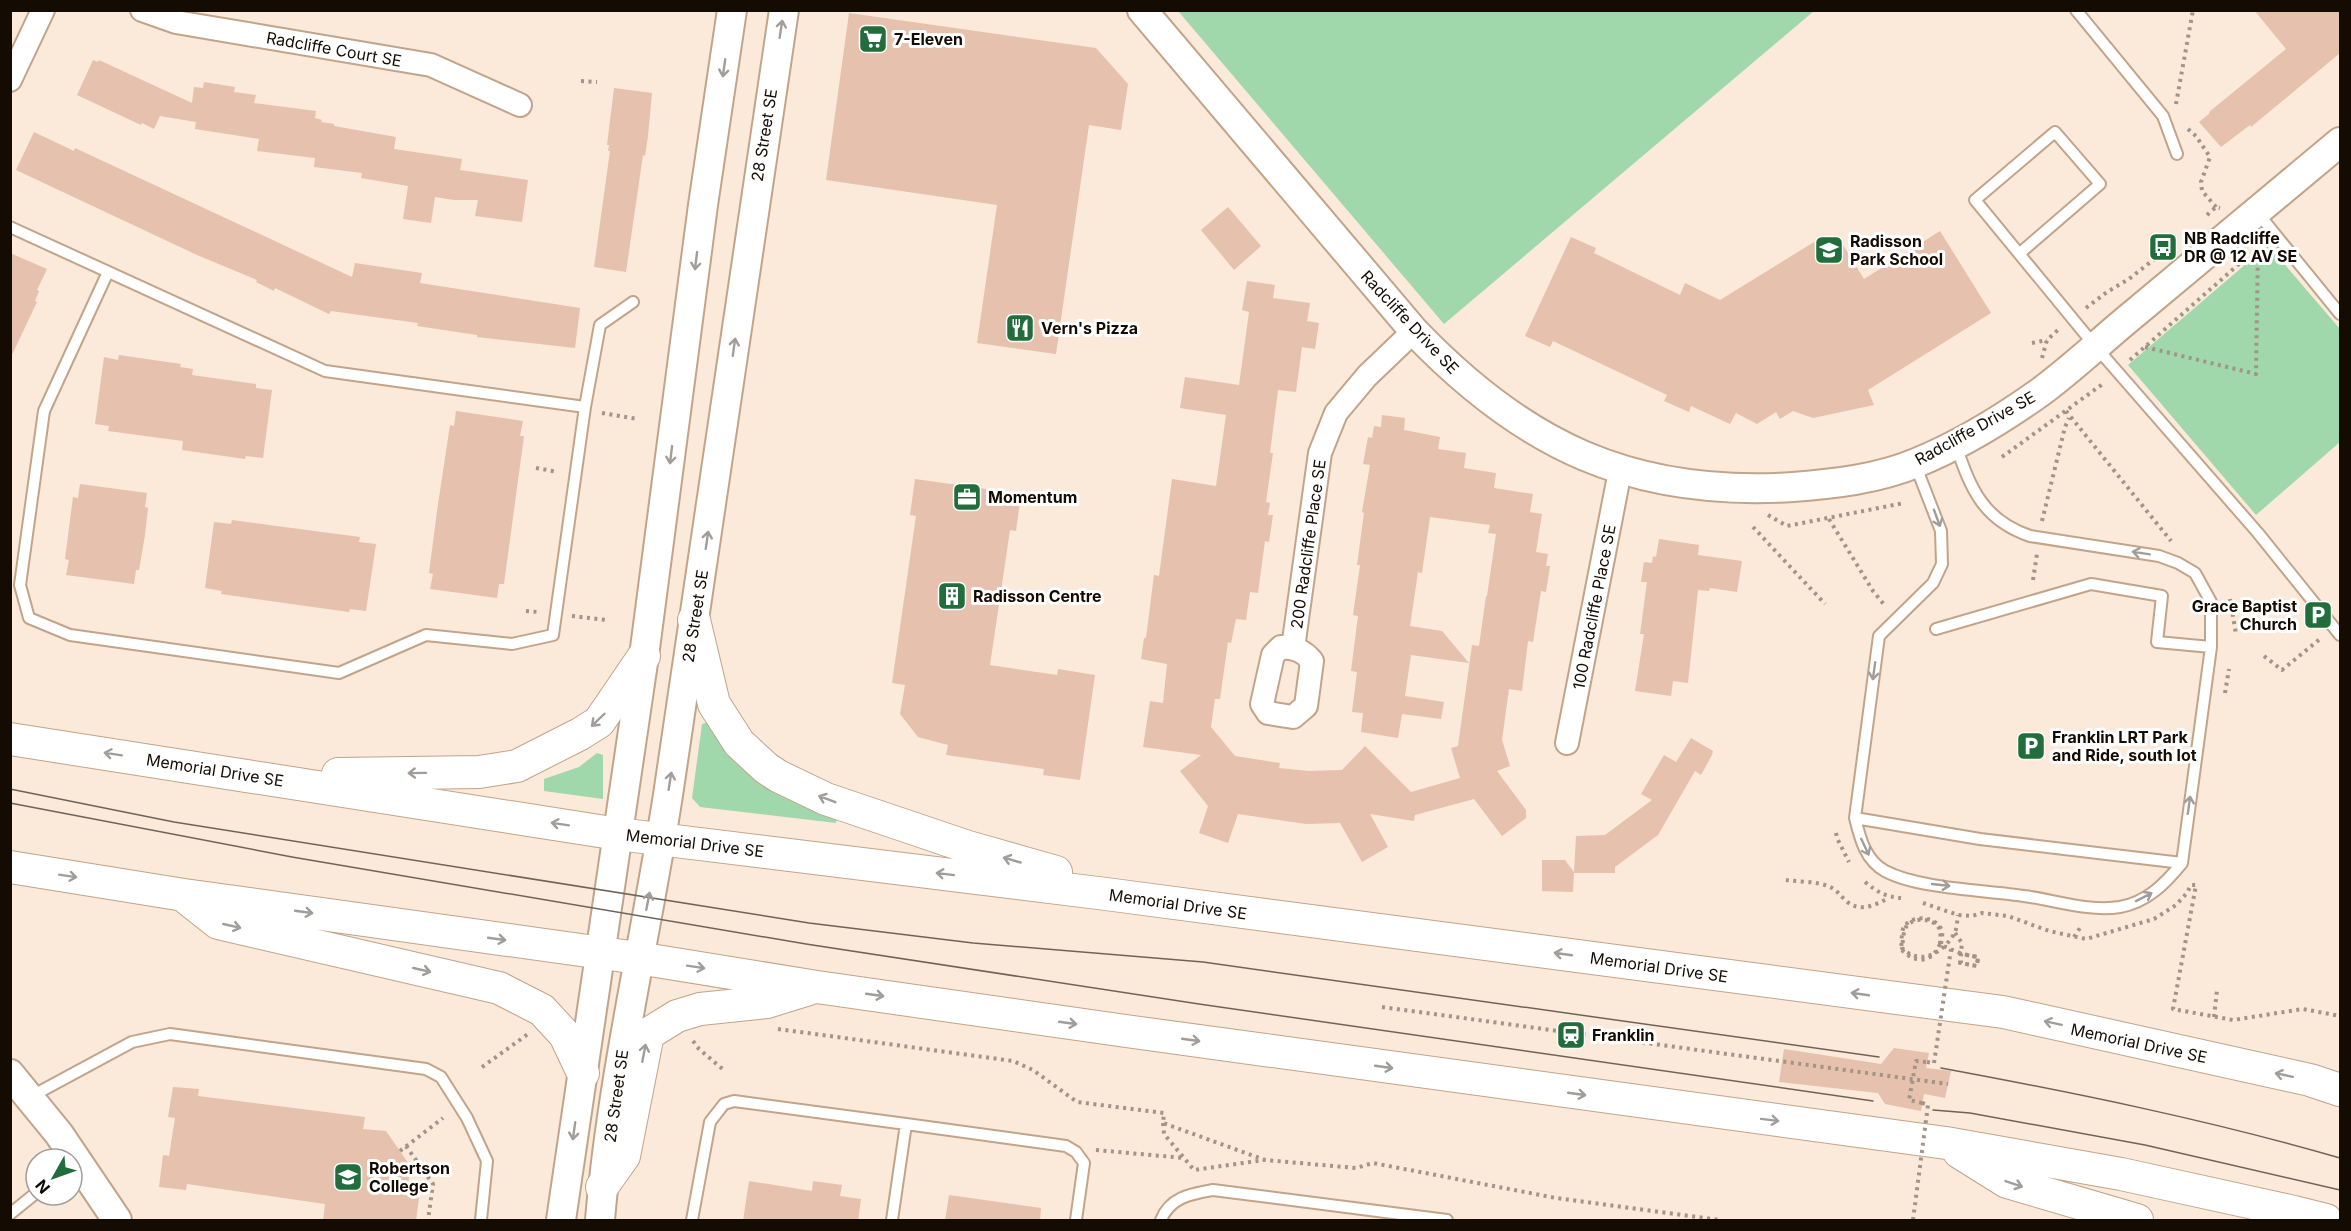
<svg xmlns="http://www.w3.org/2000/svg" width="2351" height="1231" font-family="Inter,sans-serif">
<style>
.green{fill:#a1d8ab}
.building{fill:#e5c1ae}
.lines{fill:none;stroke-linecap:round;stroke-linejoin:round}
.service-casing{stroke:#c1a48a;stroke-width:14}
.minor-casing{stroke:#c1a48a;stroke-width:26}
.tertiary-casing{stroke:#c1a48a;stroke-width:32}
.secondary-casing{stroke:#c1a48a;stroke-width:34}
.path{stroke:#a29487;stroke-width:4;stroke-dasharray:3 4.5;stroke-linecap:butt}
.service{stroke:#fff;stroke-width:10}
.minor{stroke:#fff;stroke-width:22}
.tertiary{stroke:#fff;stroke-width:28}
.secondary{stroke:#fff;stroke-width:32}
.tram{stroke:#6f6358;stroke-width:1.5}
.path-bridge{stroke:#a29487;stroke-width:4;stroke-dasharray:3 4.5;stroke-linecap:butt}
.oneway{stroke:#a19d9a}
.labels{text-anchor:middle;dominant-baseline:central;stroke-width:6;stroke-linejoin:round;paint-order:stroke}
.poi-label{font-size:16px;font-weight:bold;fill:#140b03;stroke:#fff;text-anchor:start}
.street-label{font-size:16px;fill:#140b03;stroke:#fff}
</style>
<rect width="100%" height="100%" fill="#fbe9d9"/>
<path class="green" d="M1178,11H1814L1444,324Z
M2268,245L2340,329V442L2256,515L2128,365Z
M709,722L837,817L836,823L700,807L692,798L702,724Z
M597,753L603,755V799L544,791V779L579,767Z"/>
<path class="building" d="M2254,10H2340V53L2251,127L2250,125L2221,147L2199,122L2210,113L2209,112L2286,49Z
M849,13L1096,48L1128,84L1121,130L1089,125L1056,354L977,343L997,205L826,180Z
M93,60L98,62L99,60L192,103L194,87L203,88L204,82L235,87L234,92L256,95L254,103L316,111L315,118L322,120L321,122L334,124V126L396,137L394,149L462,159L460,170L528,180L522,222L475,216L478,200H454L435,197L431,223L403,219L408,186L361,178L362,173L314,167L315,158L257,151L259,139L195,129L196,122L160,116L154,129L142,123L141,125L77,95Z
M614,88L652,93L648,136L645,156L643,155L626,272L594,267L610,151H608L609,145H607Z
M34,132L74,151L75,148L352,277L355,263L422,273L420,283L580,308L575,348L477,337V335L417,326L418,323L331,311L329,314L275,288L274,291L256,282L257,280L197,255L16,170Z
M1228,207L1261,246L1234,270L1201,230Z
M1940,231L1991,313L1868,390L1874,405L1813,418L1793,411L1780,419L1776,412L1757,424L1736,413L1730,424L1691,406L1689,412L1664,401L1667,395L1553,341L1550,347L1525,336L1571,237L1596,248L1594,253L1680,295L1685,283L1720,300L1814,242L1823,258L1843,245L1864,279Z
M10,253L47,269L37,290L39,291L35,301L37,302L10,359Z
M1247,281L1275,285L1273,298L1310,303L1307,321L1319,323L1315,349L1302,347L1296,392L1278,390L1270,453H1273L1266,502L1270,503L1268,515H1273L1269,542L1265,541L1258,593L1250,592L1246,620L1236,619L1231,643L1228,642L1220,699H1215L1211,727L1235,756L1280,763L1279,768L1309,771L1342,770L1365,746L1411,792L1460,778L1451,748L1458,746L1472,645L1479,646L1486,596H1487L1496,534L1488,533L1490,525L1430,517L1422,573L1418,572L1410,626L1442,631L1469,663L1411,655L1405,696L1444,702L1441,719L1402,714L1398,738L1361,732L1363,713L1352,712L1357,672L1351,671L1358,616L1353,615L1360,565H1357L1364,513L1362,512L1370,465L1363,464L1368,437L1372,438L1374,426L1381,427L1382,415L1405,418L1404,430L1440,437L1438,449L1466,453L1464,468L1496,473L1494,488L1533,494L1530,512L1542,514L1536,552L1548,554L1546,566H1550L1546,592L1541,591L1533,642L1528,641L1522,691L1509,689L1502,740L1510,766L1497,771L1526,810V818L1502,836L1474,799L1415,815L1414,821L1370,814L1388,847L1362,862L1340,823L1306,824L1238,814L1228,843L1199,833L1208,806L1180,771L1201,755L1143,747L1150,701L1163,703L1167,664L1141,659L1144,638H1146L1154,575L1159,576L1172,479L1216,486L1226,415L1180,408L1185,377L1239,385L1249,312L1242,310Z
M119,355L181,364L180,367L193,369L192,375L256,384V388L272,390L263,458L246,456L245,459L182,450L183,441L108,431L109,426L95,424L104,357L118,360Z
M456,411L523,421L520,436H524L504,584H499L497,598L430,589L433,574L429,573L437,511L450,425L454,426Z
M915,479L1021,494L1016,531L1010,530L990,665L1057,675L1058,669L1095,675L1080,780L1043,775L1044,769L946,755L948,745L918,737L900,714L905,685L892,683L916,516L910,515Z
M80,484L147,493L145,507L148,508L145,535L139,570H136L134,584L66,575L69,560L65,559L73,497L78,498Z
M232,520L360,537L359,542L376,544L366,611L350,609L349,612L221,594L222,591L205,588L214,522L231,524Z
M1659,539L1699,545L1698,555L1742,561L1737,592L1710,588L1709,591L1698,590L1688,683L1673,681L1671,696L1635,691L1644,634H1640L1647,582H1641L1644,562L1652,563L1653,556L1656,557Z
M1691,738L1713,751L1712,755L1701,775L1695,771L1658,835L1615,867V873H1574L1576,836L1605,835L1652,800L1641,794L1664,755L1676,762Z
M1542,860H1565L1574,872L1573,892L1542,891Z
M1894,1048L1929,1053L1926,1068L1951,1071L1945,1098L1924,1094L1921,1111L1885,1104L1878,1093L1779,1082L1784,1049L1881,1064Z
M173,1087L199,1089L198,1096L365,1117L363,1129L386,1131L411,1167L407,1188L420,1190L416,1221H323L325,1204L187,1184L186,1190L159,1187L163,1155L169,1156L175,1118L168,1117Z
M749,1181L812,1191L813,1181L842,1185L840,1196L861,1199L858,1221H743Z
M949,1195L1041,1208L1040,1221H945Z"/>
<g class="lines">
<g class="service-casing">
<path id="service" d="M2076,10L2163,116L2177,154
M2257,212L2340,314
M10,227L325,371L585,407L553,635L512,644L426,635L339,673L70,635L29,618L20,585L44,411L108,272
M2020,253L2100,184L2055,132L1975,200L2095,346L2258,533L2340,635
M585,407L600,325L633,302
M1915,464L1941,531L1942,564L1933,583L1879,636L1855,818C1860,838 1865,860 1885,871C1919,889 1985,890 2024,896C2055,900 2089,912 2120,907C2147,902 2165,884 2182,863L2211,647V602L2195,573L2178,563L2159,556L2030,536C1983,520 1971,489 1956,446
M1936,629L2091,584L2162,596L2157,642L2211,647
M1855,818L1980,839L2182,863
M30,1097L132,1042L170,1034L426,1069L441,1077L467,1118L487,1161L481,1220
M10,1214L36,1193
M692,1220L710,1122L724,1104L734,1101L906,1124
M892,1220L906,1124L1066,1146L1076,1152L1084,1163L1076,1220
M1161,1220C1170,1197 1191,1194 1213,1190L1447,1220"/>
</g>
<g class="minor-casing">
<path id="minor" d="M142,10L176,22L431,65L520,105
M10,80L43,10
M1281,647C1295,648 1303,650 1312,661L1306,706L1293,717L1268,713L1262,704L1273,655Z
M1293,648L1320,453L1336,413L1367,376L1414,331
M1567,743L1620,471"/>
</g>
<g class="tertiary-casing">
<path id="tertiary" d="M1142,10L1414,331C1524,446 1632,497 1793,487C1833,484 1878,479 1916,463C1958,446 2001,420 2039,393C2072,369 2103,339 2135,313C2204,256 2272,199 2340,142
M10,1074L59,1134L117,1220
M561,1220L644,656L703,205L732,10
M600,1220C612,1077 646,937 668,795C708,534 743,272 784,10"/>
</g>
<g class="secondary-casing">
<path id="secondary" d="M694,620L714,704L739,743L766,768L778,776L826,799L968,847L1056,872
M10,739L618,834L1106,894L2003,1012L2310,1080L2340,1090
M338,774L479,772L517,766L580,734L599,722L644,656
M10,867L184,895L638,958L817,987L1133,1032L1946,1143L2121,1174L2294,1212L2326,1220
M184,896L218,923L499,988L542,1010L565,1035L583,1073
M1959,1152L2007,1182L2137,1220
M602,1187L624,1156L648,1034L677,1016L700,1009L767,1002L809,989"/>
</g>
<path class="path" d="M581,81L597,82
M2176,104L2193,10
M2188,129L2196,136L2210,157L2201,182L2202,191L2216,207
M2207,215L2216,207L2220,208
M2086,308L2107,292L2129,279L2167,249
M2032,343L2047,340
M2145,347L2256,374L2258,244
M2042,358L2047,340L2059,329
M2130,360L2239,264
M2066,411L2171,541
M602,413L637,419
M2002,457L2104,383
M536,468L558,472
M1768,515L1787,526L1904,503
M1829,519L1873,591L1886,607
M2042,521L2065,427L2069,418
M1753,527L1825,604
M2033,580L2037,554
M2230,599L2236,634
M526,611L538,612
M572,616L607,620
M2264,656L2282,670L2320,639
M2225,693L2229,669
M1836,833L1837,838L1849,862
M1786,880C1799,882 1815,881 1828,886C1836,889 1840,895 1846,901C1860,913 1875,905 1889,898
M1865,882C1877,892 1886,897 1901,898
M1923,903L1958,915L1972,916L1982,913L2008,916L2049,931L2086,939L2154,919L2176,905L2187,893L2191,885H2196L2173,1009L2233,1020L2303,1009L2340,1016
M1955,933L1962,943L1960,963L1977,966L1978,957L1961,954V963L1977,966
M2074,937L2082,925
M1940,944C1940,940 1941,934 1940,930C1935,917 1910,916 1905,929C1903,934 1903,942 1902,948C1920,966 1942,954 1954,934C1957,929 1957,922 1958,915
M1382,1007L1948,1084
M2214,1017L2217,990
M778,1029L1013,1061L1033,1070L1077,1102L1164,1113L1163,1123L1265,1160L1356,1168L1373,1163L1556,1198L1720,1220
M693,1041L699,1049L725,1071
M1927,1062L1934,1063
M482,1067L528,1034
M1922,1103L1928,1105
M1163,1123L1164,1134L1194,1170L1264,1160
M406,1146L433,1184L428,1220
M1096,1150L1184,1158
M400,1151L443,1118"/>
<use href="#service" class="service"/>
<use href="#minor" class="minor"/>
<use href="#tertiary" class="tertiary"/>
<use href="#secondary" class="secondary"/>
<path class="tram" d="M10,789L174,822L809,923L973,943L1203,962L1879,1057
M10,803L292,857L806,944L1199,1004L1873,1101
M1941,1068C2076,1093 2209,1120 2340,1158
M1933,1110L1970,1113L2145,1145L2340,1190"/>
<path class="path-bridge" d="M1940,944C1931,964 1915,964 1901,949C1902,943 1901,935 1903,929C1909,914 1937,915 1942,931C1943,935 1941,942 1941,945L1962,954L1978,957L1977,966
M1934,1063L1951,949
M1922,1103L1909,1100L1916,1061L1927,1062
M1913,1220L1928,1105"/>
</g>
<defs><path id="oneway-shaft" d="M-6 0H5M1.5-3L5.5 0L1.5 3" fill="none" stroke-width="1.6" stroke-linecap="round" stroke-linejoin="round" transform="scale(1.5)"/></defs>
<g class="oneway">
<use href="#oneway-shaft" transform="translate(781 29) rotate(-81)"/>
<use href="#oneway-shaft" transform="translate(724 68) rotate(98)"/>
<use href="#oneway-shaft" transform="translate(696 261) rotate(97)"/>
<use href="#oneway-shaft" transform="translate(734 347) rotate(-82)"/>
<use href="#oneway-shaft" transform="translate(671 455) rotate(97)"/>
<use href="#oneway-shaft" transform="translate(1937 518) rotate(70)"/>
<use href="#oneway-shaft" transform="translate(707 540) rotate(-82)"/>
<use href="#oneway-shaft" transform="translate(2141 553) rotate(-171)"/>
<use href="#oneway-shaft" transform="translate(1874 671) rotate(98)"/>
<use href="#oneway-shaft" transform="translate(598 720) rotate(136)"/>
<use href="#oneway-shaft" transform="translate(113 754) rotate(-171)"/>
<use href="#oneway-shaft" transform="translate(417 773) rotate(179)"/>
<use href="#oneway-shaft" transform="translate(670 781) rotate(-81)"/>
<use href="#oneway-shaft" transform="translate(827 799) rotate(-159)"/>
<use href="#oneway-shaft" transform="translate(2189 805) rotate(-82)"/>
<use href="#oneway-shaft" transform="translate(560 824) rotate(-171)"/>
<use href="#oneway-shaft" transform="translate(1865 847) rotate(65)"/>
<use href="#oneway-shaft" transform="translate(1012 860) rotate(-164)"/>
<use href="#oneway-shaft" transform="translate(945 874) rotate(-173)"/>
<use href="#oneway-shaft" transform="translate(68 876) rotate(9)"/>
<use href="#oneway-shaft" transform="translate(1941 885) rotate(6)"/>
<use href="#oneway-shaft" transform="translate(2144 897) rotate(-27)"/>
<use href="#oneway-shaft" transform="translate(648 901) rotate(-79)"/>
<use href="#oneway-shaft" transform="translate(304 912) rotate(8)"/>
<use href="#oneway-shaft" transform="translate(232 926) rotate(13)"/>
<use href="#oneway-shaft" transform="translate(497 939) rotate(8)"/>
<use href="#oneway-shaft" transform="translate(1563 954) rotate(-172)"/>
<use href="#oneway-shaft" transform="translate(696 967) rotate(9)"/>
<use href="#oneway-shaft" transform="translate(422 970) rotate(13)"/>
<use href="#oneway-shaft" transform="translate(1860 994) rotate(-172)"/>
<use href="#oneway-shaft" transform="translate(875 995) rotate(8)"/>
<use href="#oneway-shaft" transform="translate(1068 1023) rotate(8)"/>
<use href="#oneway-shaft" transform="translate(2053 1023) rotate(-168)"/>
<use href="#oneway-shaft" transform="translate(1191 1040) rotate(8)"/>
<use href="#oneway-shaft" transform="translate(644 1053) rotate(-79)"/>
<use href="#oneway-shaft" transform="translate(1384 1067) rotate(8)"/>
<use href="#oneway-shaft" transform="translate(2284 1075) rotate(-168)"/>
<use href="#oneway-shaft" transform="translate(1577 1094) rotate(8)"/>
<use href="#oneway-shaft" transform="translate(1770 1120) rotate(7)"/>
<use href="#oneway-shaft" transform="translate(574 1131) rotate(98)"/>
<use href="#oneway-shaft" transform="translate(2014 1184) rotate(19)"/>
</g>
<defs>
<g id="supermarket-square" transform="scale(1.5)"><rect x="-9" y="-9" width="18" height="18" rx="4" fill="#226d3c" stroke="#fff"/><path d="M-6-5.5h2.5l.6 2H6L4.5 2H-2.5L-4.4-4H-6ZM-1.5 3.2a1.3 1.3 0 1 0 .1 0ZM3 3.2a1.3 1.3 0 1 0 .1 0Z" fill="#fff"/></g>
<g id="bus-square" transform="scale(1.5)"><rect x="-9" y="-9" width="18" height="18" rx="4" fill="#226d3c" stroke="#fff"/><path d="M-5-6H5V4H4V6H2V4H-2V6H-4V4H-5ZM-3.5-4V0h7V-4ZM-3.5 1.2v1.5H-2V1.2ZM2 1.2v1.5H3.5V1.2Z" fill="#fff"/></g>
<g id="school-square" transform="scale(1.5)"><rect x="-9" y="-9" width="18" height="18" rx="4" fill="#226d3c" stroke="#fff"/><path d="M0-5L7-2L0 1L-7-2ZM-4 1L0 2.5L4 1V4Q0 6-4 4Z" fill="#fff"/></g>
<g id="restaurant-square" transform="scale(1.5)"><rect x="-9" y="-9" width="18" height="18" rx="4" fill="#226d3c" stroke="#fff"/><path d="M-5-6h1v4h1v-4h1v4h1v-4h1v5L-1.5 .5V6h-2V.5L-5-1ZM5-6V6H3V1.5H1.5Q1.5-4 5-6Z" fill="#fff"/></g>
<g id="office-square" transform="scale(1.5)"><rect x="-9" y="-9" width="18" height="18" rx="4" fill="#226d3c" stroke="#fff"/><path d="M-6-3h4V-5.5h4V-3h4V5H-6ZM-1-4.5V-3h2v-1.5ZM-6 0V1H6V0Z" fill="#fff"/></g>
<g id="building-square" transform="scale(1.5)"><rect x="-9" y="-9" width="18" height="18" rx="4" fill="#226d3c" stroke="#fff"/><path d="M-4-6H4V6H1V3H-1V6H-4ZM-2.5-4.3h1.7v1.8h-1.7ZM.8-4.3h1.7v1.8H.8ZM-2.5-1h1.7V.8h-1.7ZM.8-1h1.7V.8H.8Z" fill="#fff"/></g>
<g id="parking-square" transform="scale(1.5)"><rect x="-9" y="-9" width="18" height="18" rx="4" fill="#226d3c" stroke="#fff"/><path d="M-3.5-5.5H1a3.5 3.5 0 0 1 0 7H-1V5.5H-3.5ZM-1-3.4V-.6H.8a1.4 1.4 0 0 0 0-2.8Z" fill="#fff"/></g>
<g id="station-square" transform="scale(1.5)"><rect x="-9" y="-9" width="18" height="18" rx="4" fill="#226d3c" stroke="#fff"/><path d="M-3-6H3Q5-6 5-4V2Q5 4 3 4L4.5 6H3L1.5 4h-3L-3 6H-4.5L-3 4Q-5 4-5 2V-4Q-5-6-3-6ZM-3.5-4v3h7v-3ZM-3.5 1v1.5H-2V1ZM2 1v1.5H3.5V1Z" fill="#fff"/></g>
<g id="university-square" transform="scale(1.5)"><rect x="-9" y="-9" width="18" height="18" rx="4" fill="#226d3c" stroke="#fff"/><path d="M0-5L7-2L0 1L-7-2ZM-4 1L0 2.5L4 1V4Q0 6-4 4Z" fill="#fff"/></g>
</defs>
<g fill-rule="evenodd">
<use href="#supermarket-square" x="873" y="39"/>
<use href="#bus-square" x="2163" y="247"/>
<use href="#school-square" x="1829" y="250"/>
<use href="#restaurant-square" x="1020" y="328"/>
<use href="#office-square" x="967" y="497"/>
<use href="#building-square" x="952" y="596"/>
<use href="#parking-square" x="2318" y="615"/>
<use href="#parking-square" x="2031" y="746"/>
<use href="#station-square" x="1571" y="1035"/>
<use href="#university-square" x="348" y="1177"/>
</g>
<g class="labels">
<g class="poi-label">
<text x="894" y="39">7-Eleven</text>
<text x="2184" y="238">NB Radcliffe<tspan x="2184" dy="18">DR @ 12 AV SE</tspan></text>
<text x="1850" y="241">Radisson<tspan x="1850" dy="18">Park School</tspan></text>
<text x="1041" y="328">Vern's Pizza</text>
<text x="988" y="497">Momentum</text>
<text x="973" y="596">Radisson Centre</text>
<text x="2297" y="606" text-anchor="end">Grace Baptist<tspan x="2297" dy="18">Church</tspan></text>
<text x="2052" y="737">Franklin LRT Park<tspan x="2052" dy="18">and Ride, south lot</tspan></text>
<text x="1592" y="1035">Franklin</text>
<text x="369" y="1168">Robertson<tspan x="369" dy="18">College</tspan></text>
</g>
<g class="street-label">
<text transform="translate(334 49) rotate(10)">Radcliffe Court SE</text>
<text transform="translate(764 135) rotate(-81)">28 Street SE</text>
<text transform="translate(1410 322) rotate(47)">Radcliffe Drive SE</text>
<text transform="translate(1975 428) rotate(-29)">Radcliffe Drive SE</text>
<text transform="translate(1308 544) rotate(-82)">200 Radcliffe Place SE</text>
<text transform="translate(1594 607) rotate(-79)">100 Radcliffe Place SE</text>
<text transform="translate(695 616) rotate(-81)">28 Street SE</text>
<text transform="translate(215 770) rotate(9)">Memorial Drive SE</text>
<text transform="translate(695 843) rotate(7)">Memorial Drive SE</text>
<text transform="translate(1178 904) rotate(8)">Memorial Drive SE</text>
<text transform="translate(1659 967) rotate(8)">Memorial Drive SE</text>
<text transform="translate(2139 1043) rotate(12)">Memorial Drive SE</text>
<text transform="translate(616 1096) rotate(-82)">28 Street SE</text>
</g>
</g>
<rect width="2351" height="1231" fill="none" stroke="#140b03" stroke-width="24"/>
<g transform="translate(54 1177) rotate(230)"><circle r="28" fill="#ffffff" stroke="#a19d9a" stroke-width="1.5"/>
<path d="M0-4.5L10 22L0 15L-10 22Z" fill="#226d3c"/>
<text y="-9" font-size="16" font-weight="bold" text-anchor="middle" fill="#140b03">N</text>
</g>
</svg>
